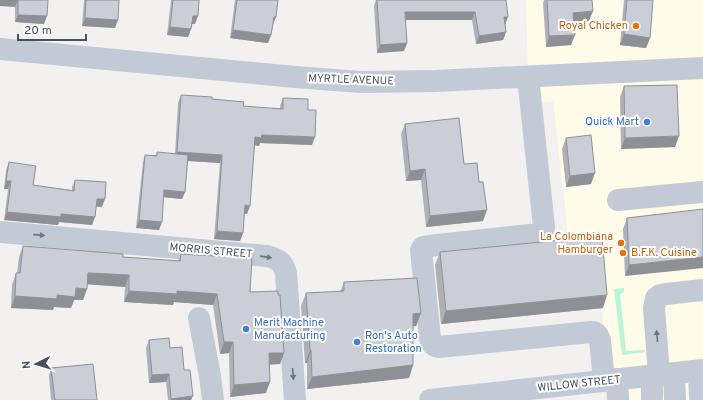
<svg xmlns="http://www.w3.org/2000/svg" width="703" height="400" font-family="Overpass,sans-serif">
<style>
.commercial{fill:#fefbe9}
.green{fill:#baf5d9}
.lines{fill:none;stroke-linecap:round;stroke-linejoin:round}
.minor{stroke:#c2cad6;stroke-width:22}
.wall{fill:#afb1b8}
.shaded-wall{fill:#8e9096}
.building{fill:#cbced6;stroke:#8e9096}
.oneway{fill:#6b7583}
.food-dot{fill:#e8710a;stroke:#fff;stroke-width:1.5}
.shop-dot{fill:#3f7fe0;stroke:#fff;stroke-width:1.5}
.labels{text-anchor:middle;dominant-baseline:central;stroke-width:4;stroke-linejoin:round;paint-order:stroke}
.food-label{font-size:11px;fill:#c56008;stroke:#fff;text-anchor:end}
.street-label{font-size:11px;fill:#465060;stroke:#fff}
.shop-label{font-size:11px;fill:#366cbe;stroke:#fff;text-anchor:start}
</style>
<rect width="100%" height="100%" fill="#f3f0f0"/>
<path class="commercial" d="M526,0H703V400H618L606,357L597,249L570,251L553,101L531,104L528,77Z"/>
<path class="green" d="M624,288V292L620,294L626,351L642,350H644L645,352L622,355L614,289Z"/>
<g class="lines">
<path class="minor" d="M0,49L295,77L361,82L435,81L703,68
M528,77L544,227L543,232L539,234L429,246L423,247L421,250L430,338C431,343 433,346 439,347L591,332C597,332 598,335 600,340L604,381
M618,200L703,192
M0,232L267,256C278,259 283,262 286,273L295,400
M199,318L210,376L213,400
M699,371L700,400
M674,374L675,400
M659,375L654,308L656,298L660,295L666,294L703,290
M652,376V400
M617,379L618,400
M430,400L703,370"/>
</g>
<path class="wall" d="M0,0H48L44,24L15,22V7Z
M84,0H119L115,28L82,26Z
M171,0H199L195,24H192L188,37L167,35Z
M235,0H278L271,35L268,43L230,38Z
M376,0H506L505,25L506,32L503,40L476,44L472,20H405L407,43L404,51L377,53L374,6Z
M544,0H592L589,21L574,22L571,45L546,47L543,3Z
M624,0H653L650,38L646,48L620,45Z
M624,86L675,147L621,149L620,97Z
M181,95L212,99L243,106L280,109V106L283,98L308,110L312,145L260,143L259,146L255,145L247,214H244L243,233L240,241L214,239L220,163L188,161L185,192L182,199L164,197L159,230L136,228L143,162L145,155H156L157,152L175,154L178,103Z
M405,124L464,164L483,221L426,227L421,180L406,181L401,134Z
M566,138L591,184L566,187L562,149Z
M9,162L33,185L72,190V187L75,180L102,207H96L92,225L59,222L58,225L4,220L8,189H4L6,170Z
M703,209L625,276L623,229L627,218Z
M23,246L123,257L178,261L181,254L215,256L216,252L242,258L250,292L284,353L280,364H269L266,393L230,397L229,353L220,354L213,305L174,302L173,305L124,302L125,287L87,284V289L83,300H74L71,308L54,307L53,310L11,308L12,285L16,273H17L19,257Z
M440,252L603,308L441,324L435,265Z
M344,282L421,313L416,326H413V365L409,378L307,389V363H305L301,306L306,293L340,292Z
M149,340L170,348L184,370L191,400H168L166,382L149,383L146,348Z
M51,368L97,400H51L49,376Z"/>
<path class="shaded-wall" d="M0,0H18L15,7L0,6Z
M593,11L589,21L570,23L573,13Z
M405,12H475L472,20H402Z
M18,15L47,16L44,24L15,22Z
M193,16H198L195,24H190Z
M274,17H276L273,25Z
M504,17H508L505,25H501Z
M85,18L118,20L115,28L82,26Z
M170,27L191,29L188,37L167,35Z
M233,30L271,35L268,43L230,38Z
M506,32L503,40L476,44L479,36Z
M624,34L650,38L646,48L620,45Z
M575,35L571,45L546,47L549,36Z
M407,43L404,51L377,53L380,45Z
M262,135L315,137L312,145L260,143L259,146L252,145L255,137Z
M679,136L675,147L621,149L625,138Z
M177,152L222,155L220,163L174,160Z
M425,169L421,180L406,181L410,171Z
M595,173L591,184L566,187L570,176Z
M6,181H11L8,189H4Z
M164,190L185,192L182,199L162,197Z
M97,199H105L102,207L94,206Z
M245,205L250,206L247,214L242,213Z
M487,210L483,221L426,227L430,216Z
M7,212L61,214L95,217L92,225L59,222L58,225L4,220Z
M139,220L162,222L159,230L136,228Z
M217,231L243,233L240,241L214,239Z
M703,257V268L625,276L629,265Z
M88,273L129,275L125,287L84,284Z
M76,288L87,289L83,300H74L71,308L54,307L53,310L11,308L15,296L57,295Z
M129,291H177L217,294L213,305L174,302L173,305L124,302Z
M607,295L603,308L441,324L446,311Z
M421,313L416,326L409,327L413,314Z
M224,342H233L229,353L220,354Z
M310,350H311L307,363H305Z
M269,353H284L280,364L265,365Z
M413,365L409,378L307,389L312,377Z
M169,374L166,382L149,383L152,375Z
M270,382L266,393L230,397L234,385Z
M193,396L191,400H171V399Z"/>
<path class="building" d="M18,0H48L47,16L18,15Z
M86,0H119L118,20L85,18Z
M173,0H199L198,16H193L191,29L170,27Z
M237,0H278L276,17H274L271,35L233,30Z
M377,0H506L508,17H504L506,32L479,36L475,12H405L407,43L380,45Z
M547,0H592L593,11L573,13L575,35L549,36Z
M627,0H653L650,38L624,34Z
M677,85L679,136L625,138L624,86Z
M181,95L212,97V99L244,102L243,106L283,109V98L308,99V110H316L315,137L262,135L261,138L255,137L250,206L245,205L243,233L217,231L222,155L177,152Z
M459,118L464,164L477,163L479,182H483L487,210L430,216L425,169L410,171L405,124Z
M591,135L595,173L570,176L566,138Z
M157,152L188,155L185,192L164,190L162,222L139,220L145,155L157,156Z
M9,162L36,166L33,185L74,191L75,180L106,182L105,199H97L95,217L61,214V217L7,212L11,181H6Z
M703,209V257L629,265L627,218Z
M602,236L607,295L446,311L440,252Z
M23,246L123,254V257L180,261L181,254L216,256V252L242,255V258L252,259L250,292L278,291V295H280L284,353H269L270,382L234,385L233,342H224L217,294L177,291V294L129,291V275L88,273L87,289L76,288L75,297L57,295V299L15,296L16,273H20Z
M417,278L421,313L413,314V365L312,377L311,350H310L306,293L344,291V282Z
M169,338L170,348L182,347L184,370H190L193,396L171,399L169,374L152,375L149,340Z
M93,364L97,400H55L51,368Z"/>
<defs><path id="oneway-solid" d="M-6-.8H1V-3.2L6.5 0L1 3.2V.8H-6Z"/></defs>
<g class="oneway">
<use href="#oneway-solid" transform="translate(39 235) rotate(5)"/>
<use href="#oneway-solid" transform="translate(266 257) rotate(8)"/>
<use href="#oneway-solid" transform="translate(657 336) rotate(-95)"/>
<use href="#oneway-solid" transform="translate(293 374) rotate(86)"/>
</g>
<g class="food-dot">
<circle cx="636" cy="26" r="4"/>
<circle cx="621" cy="243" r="4"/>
<circle cx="623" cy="253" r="4"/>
</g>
<g class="shop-dot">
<circle cx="647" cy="122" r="4"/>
<circle cx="246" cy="329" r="4"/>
<circle cx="357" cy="342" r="4"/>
</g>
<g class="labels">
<g class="food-label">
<text x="628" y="26">Royal Chicken</text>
<text x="613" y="237">La Colombiana<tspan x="613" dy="13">Hamburger</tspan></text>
<text x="631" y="253" text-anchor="start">B.F.K. Cuisine</text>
</g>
<g class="street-label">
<text transform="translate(351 80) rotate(2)">MYRTLE AVENUE</text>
<text transform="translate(211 251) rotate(5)">MORRIS STREET</text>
<text transform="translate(579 384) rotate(-6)">WILLOW STREET</text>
</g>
<g class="shop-label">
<text x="639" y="122" text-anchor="end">Quick Mart</text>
<text x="254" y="323">Merit Machine<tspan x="254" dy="13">Manufacturing</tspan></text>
<text x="365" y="336">Ron's Auto<tspan x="365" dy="13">Restoration</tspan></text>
</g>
</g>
<g transform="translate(36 364) rotate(265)" stroke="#ffffff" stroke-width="3" paint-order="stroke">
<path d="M0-3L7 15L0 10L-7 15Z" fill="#465060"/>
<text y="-6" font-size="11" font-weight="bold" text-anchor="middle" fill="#465060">N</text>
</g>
<path d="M18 34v6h68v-6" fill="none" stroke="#465060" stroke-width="2"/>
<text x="24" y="34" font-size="12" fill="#465060" stroke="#ffffff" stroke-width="3" paint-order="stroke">20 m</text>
</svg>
